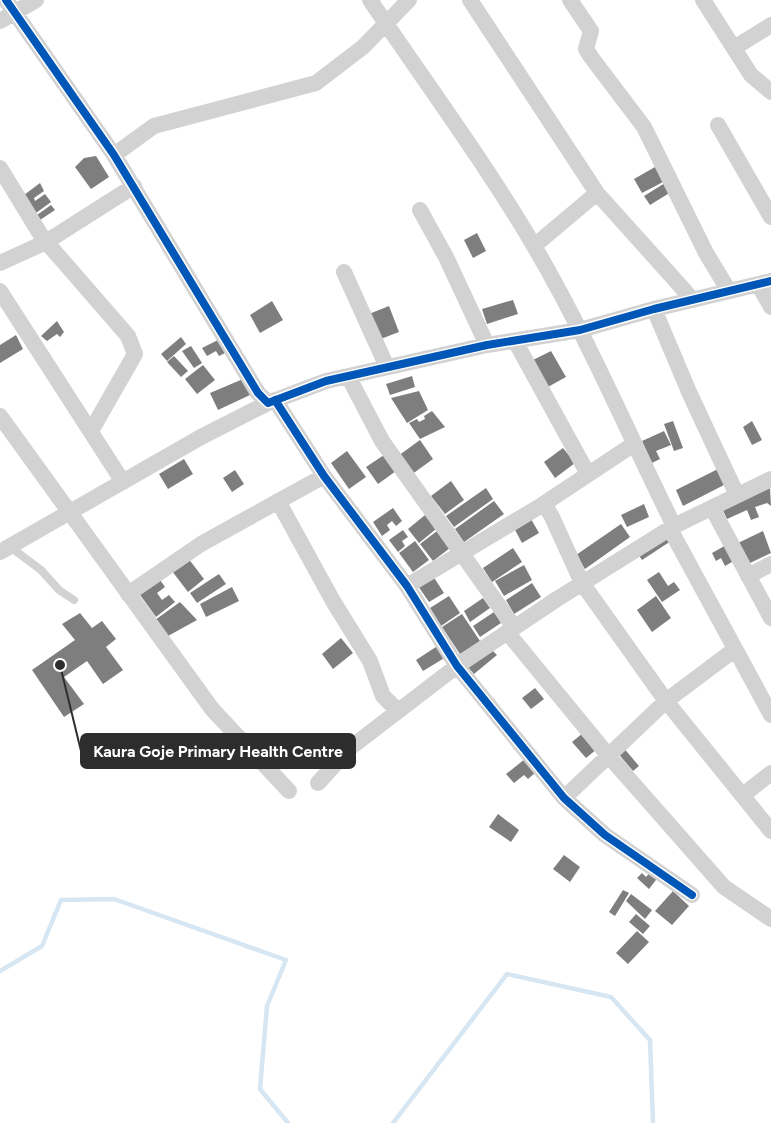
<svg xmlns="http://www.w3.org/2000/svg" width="771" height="1123" font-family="Figtree,sans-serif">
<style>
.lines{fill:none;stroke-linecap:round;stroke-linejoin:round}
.stream{stroke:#d6e6f2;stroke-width:4.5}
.building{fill:#7e7e7e}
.service{stroke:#d2d2d2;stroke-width:8}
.minor{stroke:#d2d2d2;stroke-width:16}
.cycleway-casing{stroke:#fff;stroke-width:11}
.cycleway{stroke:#0057b8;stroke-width:8}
.leader{fill:none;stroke:#2d2d2d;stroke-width:2}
.callout-dot{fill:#2d2d2d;stroke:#fff;stroke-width:2}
.callout{fill:#2d2d2d;stroke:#2d2d2d;stroke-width:2}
.callout-label{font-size:16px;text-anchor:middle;font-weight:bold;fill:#fff}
</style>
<rect width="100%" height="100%" fill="#fff"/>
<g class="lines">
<path class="stream" d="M0,971L42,946L61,900L114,899L286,960L267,1006L260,1089L288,1123
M393,1123L507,974L611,997L650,1040L653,1123"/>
</g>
<path class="building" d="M96,156L109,177L91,189L75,167L84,158Z
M655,167L663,182L642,193L634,179Z
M40,183L44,191L34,198L35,201L45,194L51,202L36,213L24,195Z
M665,183L671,192L650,205L644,196Z
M51,205L55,210L40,220L37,215Z
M477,233L486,251L473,258L464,240Z
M513,300L518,314L487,324L482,309Z
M272,301L283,320L260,333L250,315Z
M389,306L399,332L378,340L369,314Z
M57,321L64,332L60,337L57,334L47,341L41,336Z
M16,335L23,349L0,363V345Z
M181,337L186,344L167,361L161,354Z
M220,339L227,352L219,356L216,351L207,356L202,348Z
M191,346L202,363L194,368L182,351Z
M551,351L566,377L546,388L531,361Z
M174,356L188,371L181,377L167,362Z
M203,365L215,380L197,394L185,379Z
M412,376L415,387L390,395L386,384Z
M243,379L250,395L218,410L210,393Z
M419,391L428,410L407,423L391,398Z
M432,411L445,427L420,439L409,423L417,419L419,422L425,419L424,416Z
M673,421L683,448L674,451L664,424Z
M752,421L762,440L752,445L743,427Z
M664,431L671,445L656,451L660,459L652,463L642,441Z
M420,440L433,459L411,475L398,456Z
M563,448L575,463L555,478L544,462Z
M347,451L366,477L349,489L331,463Z
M384,455L396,471L378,484L366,467Z
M184,459L193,474L168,489L159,474Z
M718,469L726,484L683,506L676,490Z
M235,470L244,484L232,492L223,478Z
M451,481L464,500L445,514L431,496Z
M486,488L493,499L454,527L446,516Z
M770,488L771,506L767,503L755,507L759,517L751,520L747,510L727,519L722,508Z
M494,501L504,514L464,542L455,529Z
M644,504L649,517L627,527L621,515Z
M393,508L402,521L396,526L392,521L387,525L390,530L382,536L373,522Z
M425,515L436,529L419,543L408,529Z
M531,519L539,533L522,543L514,528Z
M621,524L630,537L585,569L576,555Z
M403,530L408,537L402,541L405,546L398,552L389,540Z
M437,531L450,548L433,561L420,544Z
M763,531L771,553L748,564L738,543Z
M666,532L671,541L642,560L636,551Z
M415,541L429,560L413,572L399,553Z
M728,544L737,559L725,566L721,558L716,561L712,553Z
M513,548L522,562L492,582L483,568Z
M188,558L204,579L188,592L172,571Z
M524,565L532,580L504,596L495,581Z
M659,572L668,586L674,582L680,590L662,602L647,580Z
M219,574L226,584L197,603L190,593Z
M433,576L444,593L429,602L418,586Z
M158,577L165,587L157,593L162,600L169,595L175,602L156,617L138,592Z
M532,583L541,597L514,614L506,600Z
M232,587L239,601L206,617L200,604Z
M449,596L460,613L441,626L430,608Z
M656,596L671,618L652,632L637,610Z
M483,598L490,608L470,622L464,611Z
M180,602L197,620L168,636L155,620Z
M494,612L501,623L480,637L473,626Z
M80,613L92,628L102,621L116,639L106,647L123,670L103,684L87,661L64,677L84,704L64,717L32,670L75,640L62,624Z
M462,614L480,641L460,654L442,627Z
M341,638L353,653L333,669L322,654Z
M439,645L446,657L423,671L416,660Z
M488,646L497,655L474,674L466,665Z
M535,688L544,699L531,709L522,698Z
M583,733L597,749L586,758L572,742Z
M622,746L639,766L633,771L616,751Z
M525,759L536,772L528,779L524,775L514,783L506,774Z
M498,814L519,830L511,842L489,827Z
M564,855L580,867L570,882L553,869Z
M652,870L659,876L649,889L637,878L642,873L646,877Z
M623,890L629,893L615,916L609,912Z
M673,891L689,906L672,925L655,911Z
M631,894L652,910L645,919L626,901Z
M636,914L650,926L643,934L629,922Z
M637,931L649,942L628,964L616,953Z"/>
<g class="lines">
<path class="service" d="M9,546L41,570L59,590L74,600"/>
<path class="minor" d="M6,0L114,155L258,393L268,403L326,381L487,345L580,330L654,309L771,281
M370,0C425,82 484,161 534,246C587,336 628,433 674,526
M470,0L597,193L693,300
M570,0L591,31L586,49L591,57L644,127L706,253L729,291
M703,0L751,75L771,92
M0,21L36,0
M734,48L771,25
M718,125L771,217
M114,155L154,126L316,83L363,47L409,0
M0,168L42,237L128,336L135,354L91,431
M420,210L446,257L487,345
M534,246L597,193
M0,263L46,242L134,186
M344,272L387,367
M758,284L771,307
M0,291L123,482
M654,309L689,392L737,495
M515,341L588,474
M348,376L382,441L514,627
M275,400L324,476L407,586L457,666L564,798L605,835L692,895
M0,416L212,709L289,791
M278,501L333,601L370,661L383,696L398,711
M542,505L546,507L552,517L582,583L666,701L771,831
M712,508L771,618
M670,529L771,715
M0,552L201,437L268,403
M748,576L771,564
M407,586L542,505L634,444
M128,594L201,544L324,476
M507,632L607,754L724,887L771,919
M318,783L350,748L457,666L557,599L674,526L771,479
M743,795L771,773
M564,798L666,701L734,650"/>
<g class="cycleway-casing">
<path id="cycleway" d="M6,0L114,155L258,393L268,403L326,381L487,345L580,330L654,309L771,281
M275,400L324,476L407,586L457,666L564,798L605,835L692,895"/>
</g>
<use href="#cycleway" class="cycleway"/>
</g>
<path class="leader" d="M60 665L81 751"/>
<circle class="callout-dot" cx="60" cy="665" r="6"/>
<rect class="callout" x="81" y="734" width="274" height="34" rx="6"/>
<g class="callout-label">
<text x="218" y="757">Kaura Goje Primary Health Centre</text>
</g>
</svg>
